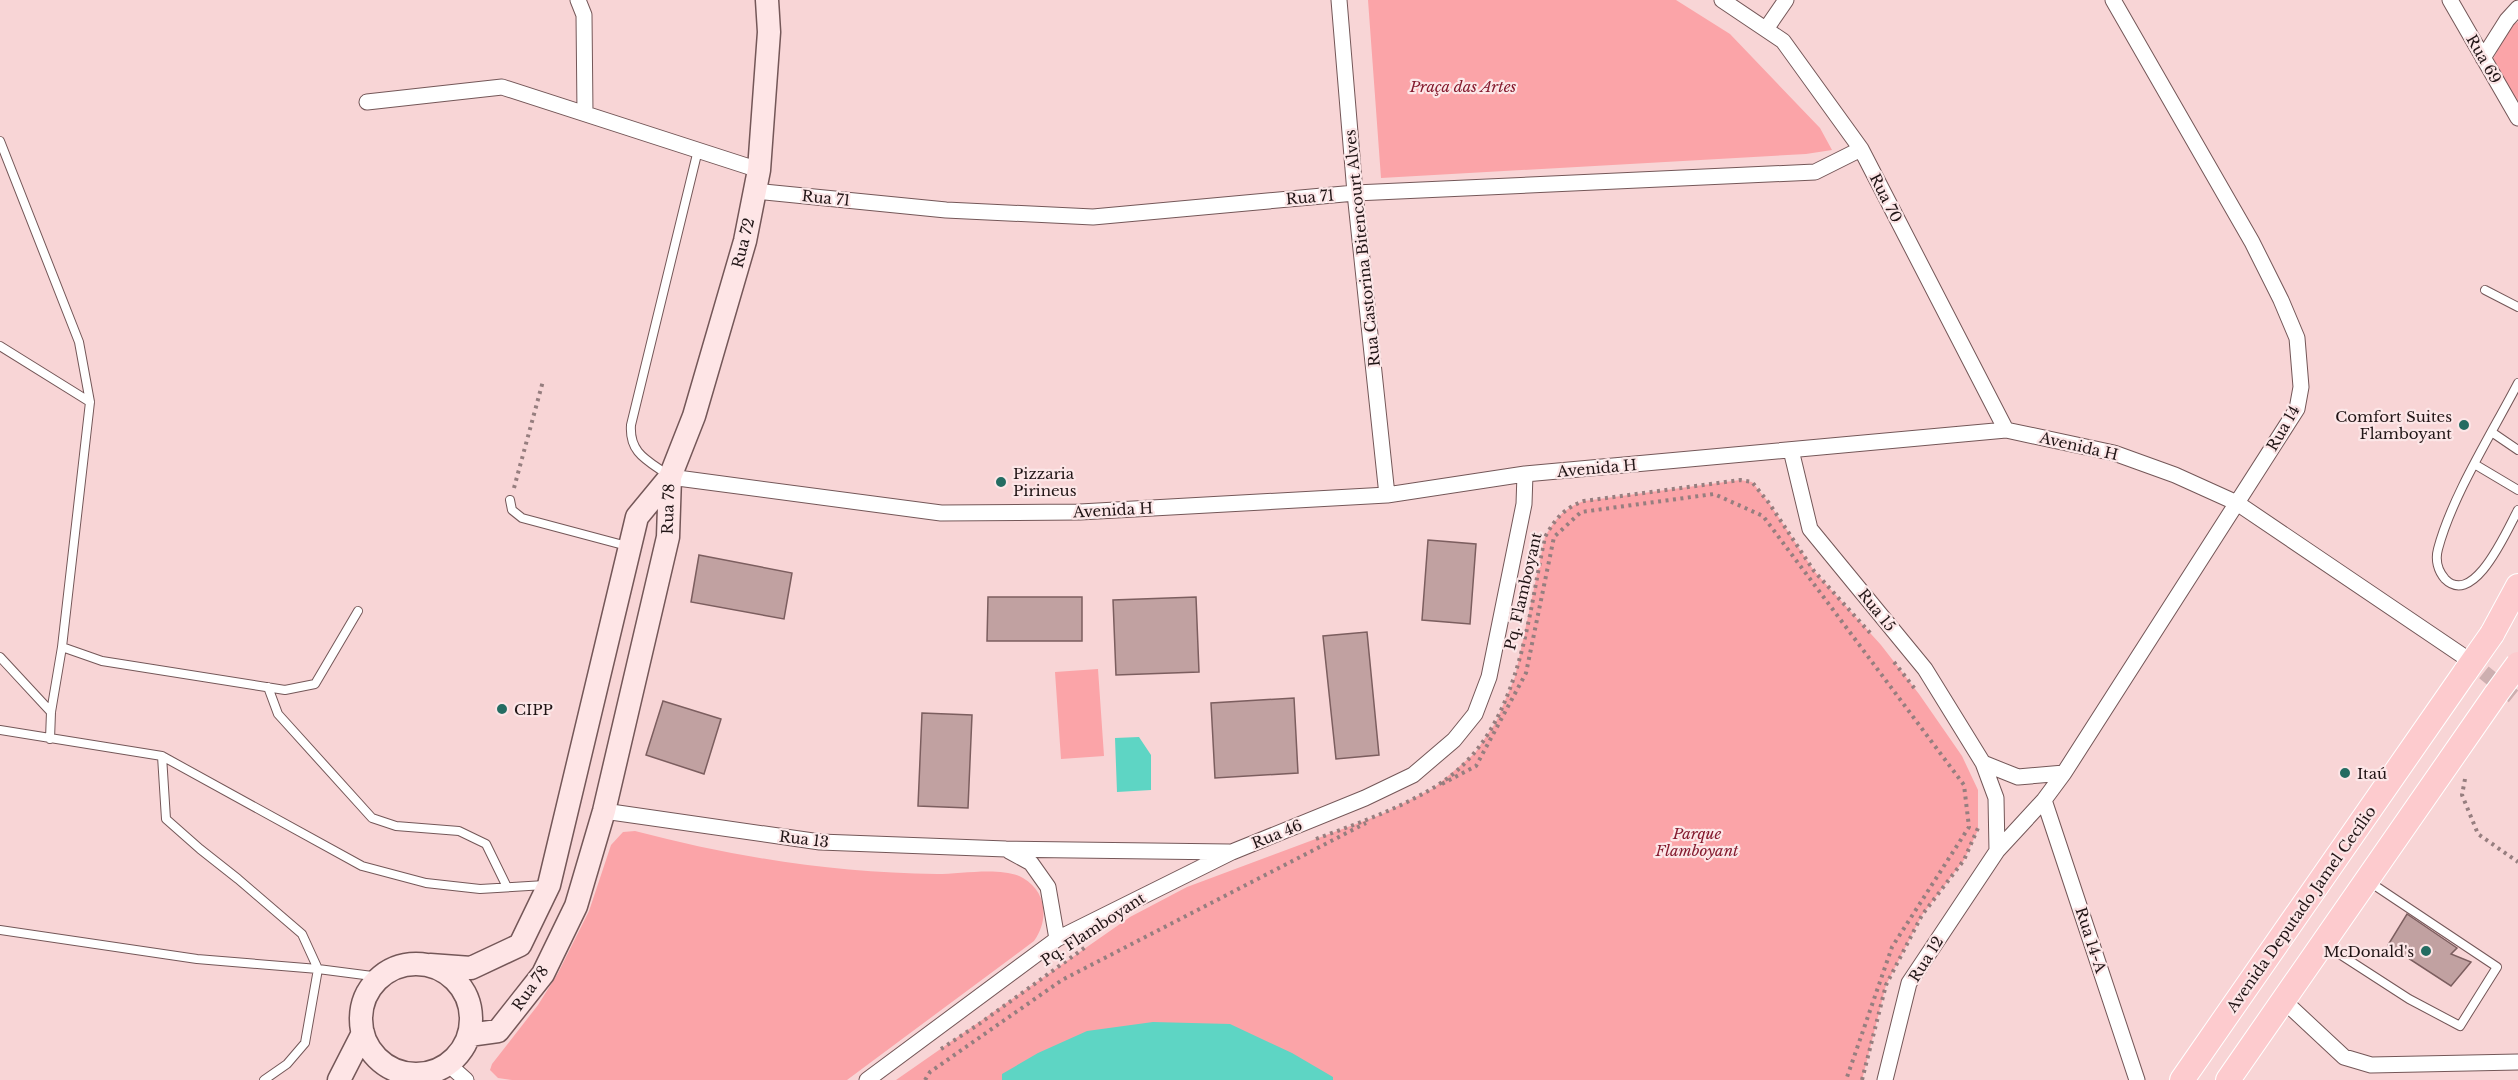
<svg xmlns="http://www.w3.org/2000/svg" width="2518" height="1080" font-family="'Libre Baskerville',serif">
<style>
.green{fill:#fba4a8}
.water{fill:#5ed5c4}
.building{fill:#c1a1a1;stroke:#7c5e5f;stroke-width:1.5}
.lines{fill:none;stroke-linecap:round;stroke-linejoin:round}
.street-tunnel{stroke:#cdafb0;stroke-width:15;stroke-dasharray:15 8;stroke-linecap:butt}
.lane-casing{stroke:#745758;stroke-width:10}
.street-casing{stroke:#745758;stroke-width:17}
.secondary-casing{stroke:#745758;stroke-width:25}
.primary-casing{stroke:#fff;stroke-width:26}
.path{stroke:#967e7f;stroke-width:4;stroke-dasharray:3 4.5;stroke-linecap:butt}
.lane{stroke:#fff;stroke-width:8}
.street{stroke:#fff;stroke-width:15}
.secondary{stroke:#fee5e6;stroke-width:22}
.primary{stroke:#fdcbce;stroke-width:24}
.primary-bridge-casing{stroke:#fff;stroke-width:26;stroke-linecap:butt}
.primary-bridge{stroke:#fdcbce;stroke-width:24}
.poi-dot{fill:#246c62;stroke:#fce6e7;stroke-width:2}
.labels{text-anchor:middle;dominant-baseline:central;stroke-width:4.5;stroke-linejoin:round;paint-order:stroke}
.street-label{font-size:15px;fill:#211516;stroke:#fce6e7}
.park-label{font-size:15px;font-style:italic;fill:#841a2e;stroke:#fce6e7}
.poi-label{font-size:15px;fill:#211516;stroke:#fce6e7;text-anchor:start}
</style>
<rect width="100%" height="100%" fill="#f8d5d6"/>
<path class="green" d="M1368,0H1676L1730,34L1820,128L1832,150L1806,154L1381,178Z
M2518,22V106L2492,61L2511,25Z
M1740,480L1752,482L1769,503L1814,571L1881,645L1919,694L1962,756L1978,790V830L1964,860L1922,915L1886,985L1862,1080H896L1130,917L1187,887L1380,815L1434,788L1475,753L1496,722L1515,677L1545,537C1555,519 1564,508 1584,501Z
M1098,669L1104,756L1061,759L1055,672Z
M635,831C734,857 834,873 937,874C961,874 1003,866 1023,878C1047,892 1049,920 1034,941L847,1080H512L498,1078L490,1070L492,1064L538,1005L558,973L589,911L611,845L623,832Z"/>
<path class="water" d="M1139,737L1151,755V790L1117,792L1115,738Z
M1153,1022L1230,1024L1292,1053L1333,1077V1080H1002V1074L1038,1053L1087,1031Z"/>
<path class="building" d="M1428,540L1476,544L1470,624L1422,620Z
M699,555L792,573L784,619L691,602Z
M988,597H1082V641H987Z
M1196,597L1199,672L1116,675L1113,600Z
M1367,632L1379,755L1336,759L1323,636Z
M1294,698L1298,773L1215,778L1211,703Z
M663,701L721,719L704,774L646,755Z
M922,713L972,715L968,808L918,806Z
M2407,914L2457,948L2451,954L2471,962L2451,986L2388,945Z"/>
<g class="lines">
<path class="street-tunnel" d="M2466,658L2518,700"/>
<g class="lane-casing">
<path id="lane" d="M0,141L79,342L90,402L62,647L51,712L50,739
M2485,290L2518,307
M0,346L90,402
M2518,383C2492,433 2452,496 2438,549C2435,560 2438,571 2445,579C2474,608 2507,530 2518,510
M2493,433L2518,450
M2476,465L2518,490
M668,475C647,460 629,453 631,425L698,150
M510,500L512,510L522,518L627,546
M62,647L102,661L285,690L315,684L358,611
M0,657L51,712
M268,687L278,714L372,818L396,826L459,831L486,844L507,887
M0,730L162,756L362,866L426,883L480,889L545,885
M162,756L166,819L200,849L238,879L302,934L318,969L305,1043L287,1064L264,1080
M0,930L197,959L318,969L380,977
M2327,946L2409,999L2460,1026L2497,967L2368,881"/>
</g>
<g class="street-casing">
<path id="street" d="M578,0L584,15L585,113
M1339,0L1355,193L1387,495
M1722,0L1783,41L1861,149L2006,430
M2450,0L2518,118
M1766,29L1786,0
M2483,58L2507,20L2518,8
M367,102L502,87L759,170
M755,191L946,210L1093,217L1355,193L1815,172L1861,149
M1791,450L1810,529L1925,669L1983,763L1996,798L1997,851
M670,477L941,513L1080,512L1387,495L1525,474L2006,430L2114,453L2175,475L2237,503L2466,658
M1983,763L2018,777L2064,773
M2044,800L2137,1080
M604,811L820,842L1006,849L1229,852
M1009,851L1031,863L1048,887L1057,939
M2284,1001L2344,1057L2371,1065L2518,1062
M448,1064L466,1080
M867,1080L1057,939L1232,852L1365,798L1413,775L1454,740L1475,714L1489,677L1524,504L1525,474
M1885,1080L1909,983L1997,851L2044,800L2064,773L2297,409L2301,387L2297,338L2281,300L2252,242L2113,0"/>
</g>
<g class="secondary-casing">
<path id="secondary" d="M361 1019a55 55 0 1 1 110 0a55 55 0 1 1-110 0Z
M430,965L471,968L520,945L549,885L637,517L670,477L694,416L745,241L759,170L769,32L767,0
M469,1035L498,1031L543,974L576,906L604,811L668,537L670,477
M339,1080L363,1033"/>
</g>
<g class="primary-casing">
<path id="primary" d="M2492,634L2518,586
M2182,1080L2466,671
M2228,1080L2496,694"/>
</g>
<path class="path" d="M514,488L543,381
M1894,662L1915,689
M2465,779L2462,795L2478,834L2518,862
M1442,784L1476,766L1526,673L1554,537L1581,512L1714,494L1763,516L1964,785L1969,827L1892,947L1846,1080
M1316,839C1356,824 1396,810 1433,788C1519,737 1526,626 1545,537C1555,519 1564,508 1584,501L1740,480L1752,482L1769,503L1814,571L1872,635
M941,1049L979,1024L1087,946
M925,1080L930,1072L1062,980L1366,823
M1862,1080L1886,985L1922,915L1964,860L1978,828"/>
<use href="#lane" class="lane"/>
<use href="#street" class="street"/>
<use href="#secondary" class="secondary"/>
<use href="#primary" class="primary"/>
<g class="primary-bridge-casing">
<path id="primary-bridge" d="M2466,671L2492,634
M2496,694L2518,664"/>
</g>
<use href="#primary-bridge" class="primary-bridge"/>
</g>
<g class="poi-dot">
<circle cx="2464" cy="425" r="6"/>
<circle cx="1001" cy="482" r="6"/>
<circle cx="502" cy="709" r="6"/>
<circle cx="2345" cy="773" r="6"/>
<circle cx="2426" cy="951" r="6"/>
</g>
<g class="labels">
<g class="street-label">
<text transform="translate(2484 59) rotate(60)">Rua 69</text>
<text transform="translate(1310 197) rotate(-5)">Rua 71</text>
<text transform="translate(826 198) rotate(6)">Rua 71</text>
<text transform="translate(1886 198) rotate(63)">Rua 70</text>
<text transform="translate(743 243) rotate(-76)">Rua 72</text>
<text transform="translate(1362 248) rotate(-96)">Rua Castorina Bitencourt Alves</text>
<text transform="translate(2283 428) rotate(-60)">Rua 14</text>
<text transform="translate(2079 446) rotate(13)">Avenida H</text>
<text transform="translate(1597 468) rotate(-5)">Avenida H</text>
<text transform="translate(668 509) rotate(-88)">Rua 78</text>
<text transform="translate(1113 510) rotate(-3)">Avenida H</text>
<text transform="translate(1523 591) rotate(-77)">Pq. Flamboyant</text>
<text transform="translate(1877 610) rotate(51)">Rua 15</text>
<text transform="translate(1277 834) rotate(-22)">Rua 46</text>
<text transform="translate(804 839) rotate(7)">Rua 13</text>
<text transform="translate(2301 909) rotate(-55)">Avenida Deputado Jamel Cecílio</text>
<text transform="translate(1093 929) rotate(-33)">Pq. Flamboyant</text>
<text transform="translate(2091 940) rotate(72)">Rua 14-A</text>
<text transform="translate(1926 959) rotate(-58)">Rua 12</text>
<text transform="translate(530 988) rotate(-55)">Rua 78</text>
</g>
<g class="park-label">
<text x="1463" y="86">Praça das Artes</text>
<text x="1697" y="833">Parque<tspan x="1697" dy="17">Flamboyant</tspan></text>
</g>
<g class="poi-label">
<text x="2452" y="416" text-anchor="end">Comfort Suites<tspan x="2452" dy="17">Flamboyant</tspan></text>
<text x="1013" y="473">Pizzaria<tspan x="1013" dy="17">Pirineus</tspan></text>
<text x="514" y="709">CIPP</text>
<text x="2357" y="773">Itaú</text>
<text x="2414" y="951" text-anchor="end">McDonald's</text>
</g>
</g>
</svg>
